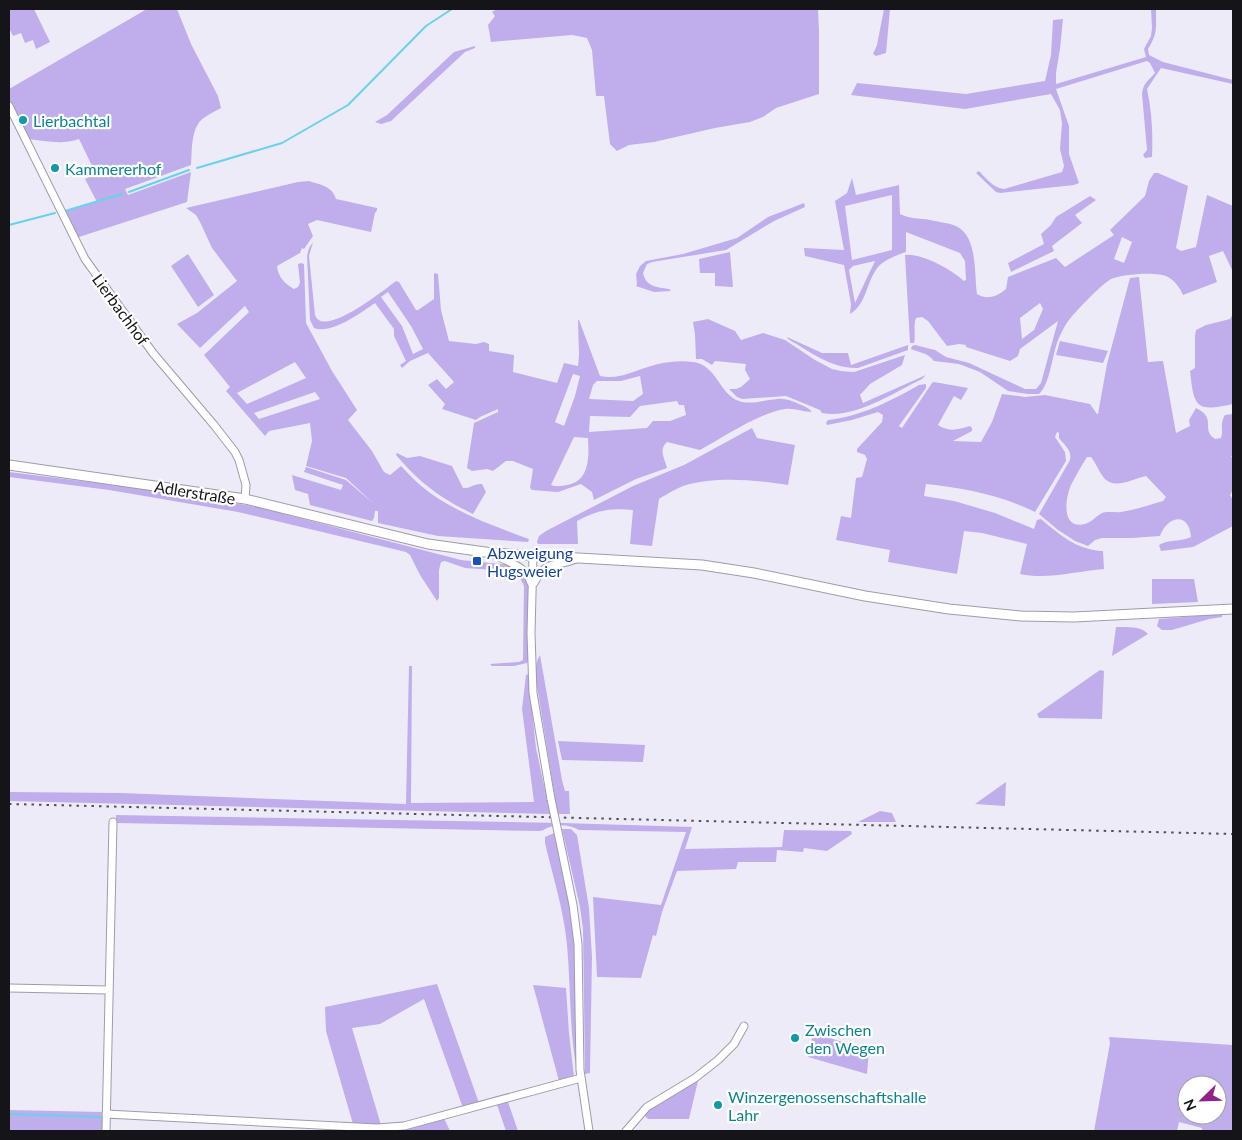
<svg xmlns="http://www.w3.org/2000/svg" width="1242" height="1140" font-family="Lato,sans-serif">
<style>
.green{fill:#bfaeeb;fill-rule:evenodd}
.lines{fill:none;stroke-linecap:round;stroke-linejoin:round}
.stream{stroke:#66d2ec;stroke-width:2}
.minor-casing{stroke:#9f9ca9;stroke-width:9}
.major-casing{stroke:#9f9ca9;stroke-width:11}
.minor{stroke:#fff;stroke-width:7}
.major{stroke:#fff;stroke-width:9}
.rail{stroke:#515057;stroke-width:2;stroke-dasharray:2.5 5;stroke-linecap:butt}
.minor-bridge-casing{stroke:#9f9ca9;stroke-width:9;stroke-linecap:butt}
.minor-bridge{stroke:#fff;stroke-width:7}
.culture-dot{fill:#0f9aa8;stroke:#fff;stroke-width:2}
.transit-dot{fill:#1a4fb4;stroke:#fff;stroke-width:2}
.labels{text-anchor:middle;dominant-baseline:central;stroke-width:4.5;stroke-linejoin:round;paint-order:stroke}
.culture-label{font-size:16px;fill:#0d838f;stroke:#fff;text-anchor:start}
.street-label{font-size:16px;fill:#151418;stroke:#fff}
.transit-label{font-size:16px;fill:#164399;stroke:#fff;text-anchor:start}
</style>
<rect width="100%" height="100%" fill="#eeebf9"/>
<path class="green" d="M9,9H34L50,42L36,49L33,40L25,43L21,33L13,36L10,30H9Z
M147,9H177L191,44L218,96L221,108C214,112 202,117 198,124C191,135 192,152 191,165L125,189L128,195L191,172L187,202L79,237L75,235L64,212L97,202L85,179L96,174L79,139C62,145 46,141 28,139L9,101V89Z
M497,9H818L819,32V94L776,108L763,117L750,122L715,128L654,142L629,145L617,151L610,144L604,96H596L592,50L587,38L572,35L491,42L488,25L495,16L492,12Z
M884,9H890L886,53L876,56L873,54L877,45Z
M1151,9H1156C1156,27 1158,33 1148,49L1149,55L1163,62L1233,80V84L1161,68L1147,89C1152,112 1153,134 1152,157L1145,158L1143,155L1147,150L1142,94C1143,83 1149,80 1155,73L1150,63L1147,61L1056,89L1069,126V154L1079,183L1074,185L1000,193L996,192L976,173L979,171C986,178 993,188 1004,189L1062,172L1064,166L1060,149L1062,123L1060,110L1051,94L965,109L851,95L857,83L966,94L1045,81L1051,55L1053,20L1063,19L1060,49L1056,73V84L1146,57L1144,49L1151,36L1152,28Z
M475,46V48L465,52L391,121L381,124L375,122L387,115L454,52Z
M1154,173H1158L1188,186L1176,248L1181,251L1196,247L1207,195L1233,206V272L1223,251L1209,256L1217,282L1183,295C1180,288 1175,281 1168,277C1158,271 1122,274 1111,279C1101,285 1071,315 1065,326C1062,331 1059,337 1057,343C1052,357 1050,384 1039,394H1028L1008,391L980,372L959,364L934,361C927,352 920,353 911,349L912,346L915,345L935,350L946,357L969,363L1025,389H1036L1041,383L1058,321L1020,349L1018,356L1010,361L966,347V345L959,344L947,346L928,321L922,317L916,318C913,326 916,335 914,343H910L905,255C922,253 952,270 964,281L966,280L965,261L960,253L906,232V252C897,255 884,260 878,267C866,282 867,304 850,314L851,304L844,265L805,256L804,248L844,250L835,201L847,193L852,178L856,195L899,185L900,214C909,219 920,218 930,220C938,222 949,223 956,226C978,236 974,274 977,294C987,300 997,297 1006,289L1008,277L1056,258L1065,267L1114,235L1110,230L1145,196L1149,181ZM892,195V250L852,260L845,206ZM1122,237L1132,242L1124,263L1114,259ZM875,261L855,303L849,270L853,266ZM1040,303L1043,309L1034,330L1022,339L1020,318Z
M309,181C321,185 332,186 336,199L377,208V210L375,213L371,232L317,220L308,224L313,236L304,249L302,248L300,253L277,266C278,277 285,284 294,289L298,287L300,283L298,264L301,263L304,264L306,323L332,371L357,410L348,420L372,451L384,472L390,475L401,466C407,472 413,479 420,485C451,511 489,524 526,538L529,539L528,542L438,536L378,523V511H375L374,518L372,521L310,505L308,494L295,490L292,475L341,490L343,485L304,472L306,467L346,480L374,504L346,478L306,466L312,441L310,423L269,431L265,436L226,391L230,387L204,355L249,312L245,306L200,348L177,324L197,313L237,281L212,248L201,224L196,215L186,208L298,182ZM295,362L306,378L247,404L237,393ZM315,392L320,399L259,419L254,413Z
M1090,196L1096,200L1075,215L1082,223L1052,246L1054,251L1011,272L1008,263L1044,244L1041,234L1051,225L1056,217Z
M804,203L805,207L774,221L726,250L652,262L647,264L643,273C646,287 657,287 669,289L671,291L654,292L636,286L637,284L636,274L640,266L646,261L683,254L737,238L768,217Z
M313,242L309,256L315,315C323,339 384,290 396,281L399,282L416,310H418L434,299V273L438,274L441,310L449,341L476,344L484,342L489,344V351L514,355L513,372L557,383L564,363L578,366L579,355L578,320H579L600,376C618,380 631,372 648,367C662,362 678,360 693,362C717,365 719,394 739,401C750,405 765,400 777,399C785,398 792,401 799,404C804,406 809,408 812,412C804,412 794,408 785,409C759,413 724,437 700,450L667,442C658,450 665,459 667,468L636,479L594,500L592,492L581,484L558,492L532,490L530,488L533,469L513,461H506L493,471L487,469L472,471L467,468L474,423L498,412V409L480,417L476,420L442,409L445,404L428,385L437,379L446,389L454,382L428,353L410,361L402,368L400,365L406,361L394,336V329L375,303C362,312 331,335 314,328L310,320L307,256L309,248ZM388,292L411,326L423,349L413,354L402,326L381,297ZM573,374L580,376L575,396L564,426L555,422ZM640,376L643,394L633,401L589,399L593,385L597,381H621ZM677,401L679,405H684L686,415L670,421H653L647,428L589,432L590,416L630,417L640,406ZM574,437L588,438C589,457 590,481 567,485C562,486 556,487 551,485Z
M730,252L733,287L715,286V273H700L699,259Z
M188,254L214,295L198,307L171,266Z
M1139,277L1148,362L1163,361L1176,433L1190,426L1189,420L1196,408C1218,419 1200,429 1215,439L1221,438C1224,429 1219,425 1225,415L1233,414V454L1231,457H1233V490L1230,495L1233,500V526L1193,547L1161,551L1159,545C1168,539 1181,542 1191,537C1189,511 1167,516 1160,536L1132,538H1102L1095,540L1088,546L1075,541L1058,530L1039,514L1070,460C1072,450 1065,446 1059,438V433L1057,432L1055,437L1065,452L1066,461L1035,512C1001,495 963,488 926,484L924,496L954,501L995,513L1034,529L1037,520L1041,519C1060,535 1077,550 1103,551L1104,569C1077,571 1047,580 1020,574L1027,544L982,533L964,531L957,574L888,562L890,550L836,540L841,516L851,518L856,478L862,477L867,459L865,455L857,452V449L882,422L883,415L878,412L852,420L827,425L826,423L828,420C859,417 891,401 919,385L926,384V388L899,426L902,428L932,383L934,382L968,388L961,400L954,396L938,425C949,432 957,430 970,426L972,428V431L953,441L981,442L992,422L1002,394L1025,397L1045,395L1090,404L1097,414H1098L1107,364L1130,278ZM1087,457H1091C1096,463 1099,472 1104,478C1115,490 1132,479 1146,476L1166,497L1163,501C1149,505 1135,510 1121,512C1116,513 1107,511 1102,513C1096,516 1092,522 1085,524C1061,530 1065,499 1071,485C1076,476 1081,466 1087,457Z
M1233,314V404C1196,412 1194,408 1190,371L1195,368V336L1196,330L1206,325L1230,319Z
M708,319L735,331L741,340L763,333L785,340L815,360L832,369L841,371L854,372L905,355L902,365L870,384L860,395L863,403L926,375L922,379C895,392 853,420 822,413L820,410L786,396L742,399L737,397L729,389H736L741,387L750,379L745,370L746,364L715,361L712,365L702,359H696L695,334L693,322Z
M787,337L822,353H848L851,365L908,345V350L858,368C832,369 810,352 788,339Z
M1060,341L1108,351L1103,363L1056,355Z
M752,428L757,438L795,445L788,485C758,480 716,476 686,485C677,488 667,494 659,499L652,546L630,544L633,510C610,508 598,510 577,521L578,544H538L537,542L539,536L546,531L633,486L684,465Z
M397,453L407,458L420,456L452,466L463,488C470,489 474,483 482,484L486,492L473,514C440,498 419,482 396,455Z
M9,472L169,492L257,507L461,560L510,565L520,571L526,579L529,586V659L527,663L514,666H492L490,664L519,662L523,660L524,586L520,578L509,571L465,568L445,561L441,562L439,570V598L437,601L420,575L410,555L406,552L238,512L109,490L9,477Z
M1152,579H1194L1198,602L1152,604Z
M1222,614V617L1209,619L1172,630H1162L1157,626L1159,619Z
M1116,627C1126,627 1142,626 1148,634L1112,656Z
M540,655L562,780L565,791H569L570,814H558L555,798L537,686C536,676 534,664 540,655Z
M409,666H412L411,803L534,802L522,709L526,675L528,674L536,748L550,814L9,801V792L120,793L406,804Z
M1100,670L1104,671L1102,719L1039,718L1037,714Z
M558,741L645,745L643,762L562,760Z
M1006,782L1005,806L975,804Z
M880,811L892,813L896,822H858Z
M116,815L563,823L692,827L685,849L782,847L784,830L851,831L852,834L827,851L804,848L803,852L777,850L776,862H738L736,869L677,871L662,912L656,936L653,935L641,978L597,977L593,897L661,905L686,832L579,830C571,825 559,824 550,827C545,828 544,831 539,831L116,823Z
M562,829H571L577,835L589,908L592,957L590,1073L585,1074L583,929L580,907Z
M554,833C563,873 573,913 575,954C578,993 575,1033 579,1072H577C569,1030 571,988 567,945C564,911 553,877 545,843V837Z
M437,984L479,1103L463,1108L424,999L380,1024L352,1028L381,1125L353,1124L326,1031L325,1007Z
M533,985L566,988L569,1033L574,1077L559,1081Z
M813,1033L869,1050L867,1074L808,1057Z
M1109,1037L1233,1045V1131H1202V1128L1179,1122L1177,1131H1094L1110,1043ZM1187,1085H1217V1115H1187Z
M695,1080L698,1081L689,1119H648L643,1114L653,1105Z
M508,1102L518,1131H506L497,1105Z
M9,1110L103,1112V1131H9Z
M444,1118L450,1131H388V1129Z"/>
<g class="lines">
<path class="stream" d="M197,168L282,143L348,105L426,26L452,9
M129,192L189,170
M65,211L122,194
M9,225L55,213
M9,1114L101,1117"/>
<g class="minor-casing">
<path id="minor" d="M9,106L85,259L153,353L214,425L235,452L239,460L246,485L245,499
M492,553C507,563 525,564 531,583
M533,555L531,633L533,693L551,799
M534,583C547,559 554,568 576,559
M559,837L573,905L578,944L580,1070L589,1131
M9,988L108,990
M106,1114L377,1128L404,1126L581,1078
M106,1131L113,822
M626,1131L647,1107L695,1078L718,1060L734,1044L744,1026"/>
</g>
<g class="major-casing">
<path id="major" d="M9,465L245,499L428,544L492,553L702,565L754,573L865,596L949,609L1021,616L1074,617L1233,609"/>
</g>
<use href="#minor" class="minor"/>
<use href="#major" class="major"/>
<path class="rail" d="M9,804L1233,834"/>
<g class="minor-bridge-casing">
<path id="minor-bridge" d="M551,799L559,837"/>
</g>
<use href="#minor-bridge" class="minor-bridge"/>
</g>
<g class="culture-dot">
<circle cx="23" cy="120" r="5"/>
<circle cx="55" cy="168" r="5"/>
<circle cx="795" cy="1038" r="5"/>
<circle cx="718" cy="1105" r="5"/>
</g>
<rect class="transit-dot" x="472" y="556" width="10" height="10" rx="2.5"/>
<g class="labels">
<g class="culture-label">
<text x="33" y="120">Lierbachtal</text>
<text x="65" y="168">Kammererhof</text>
<text x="805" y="1029">Zwischen<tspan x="805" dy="18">den Wegen</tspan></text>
<text x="728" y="1096">Winzergenossenschaftshalle<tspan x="728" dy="18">Lahr</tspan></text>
</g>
<g class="street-label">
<text transform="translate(121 309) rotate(54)">Lierbachhof</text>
<text transform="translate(195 492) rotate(9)">Adlerstraße</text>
</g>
<g class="transit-label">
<text x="487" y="552">Abzweigung<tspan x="487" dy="18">Hugsweier</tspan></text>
</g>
</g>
<rect width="1242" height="1140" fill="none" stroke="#151418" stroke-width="20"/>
<g transform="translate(1202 1100) rotate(247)"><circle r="24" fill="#ffffff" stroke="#a1a1a3"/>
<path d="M0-4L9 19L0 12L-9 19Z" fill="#8e2489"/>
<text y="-8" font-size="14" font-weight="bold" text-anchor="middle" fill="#151418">N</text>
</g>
</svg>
